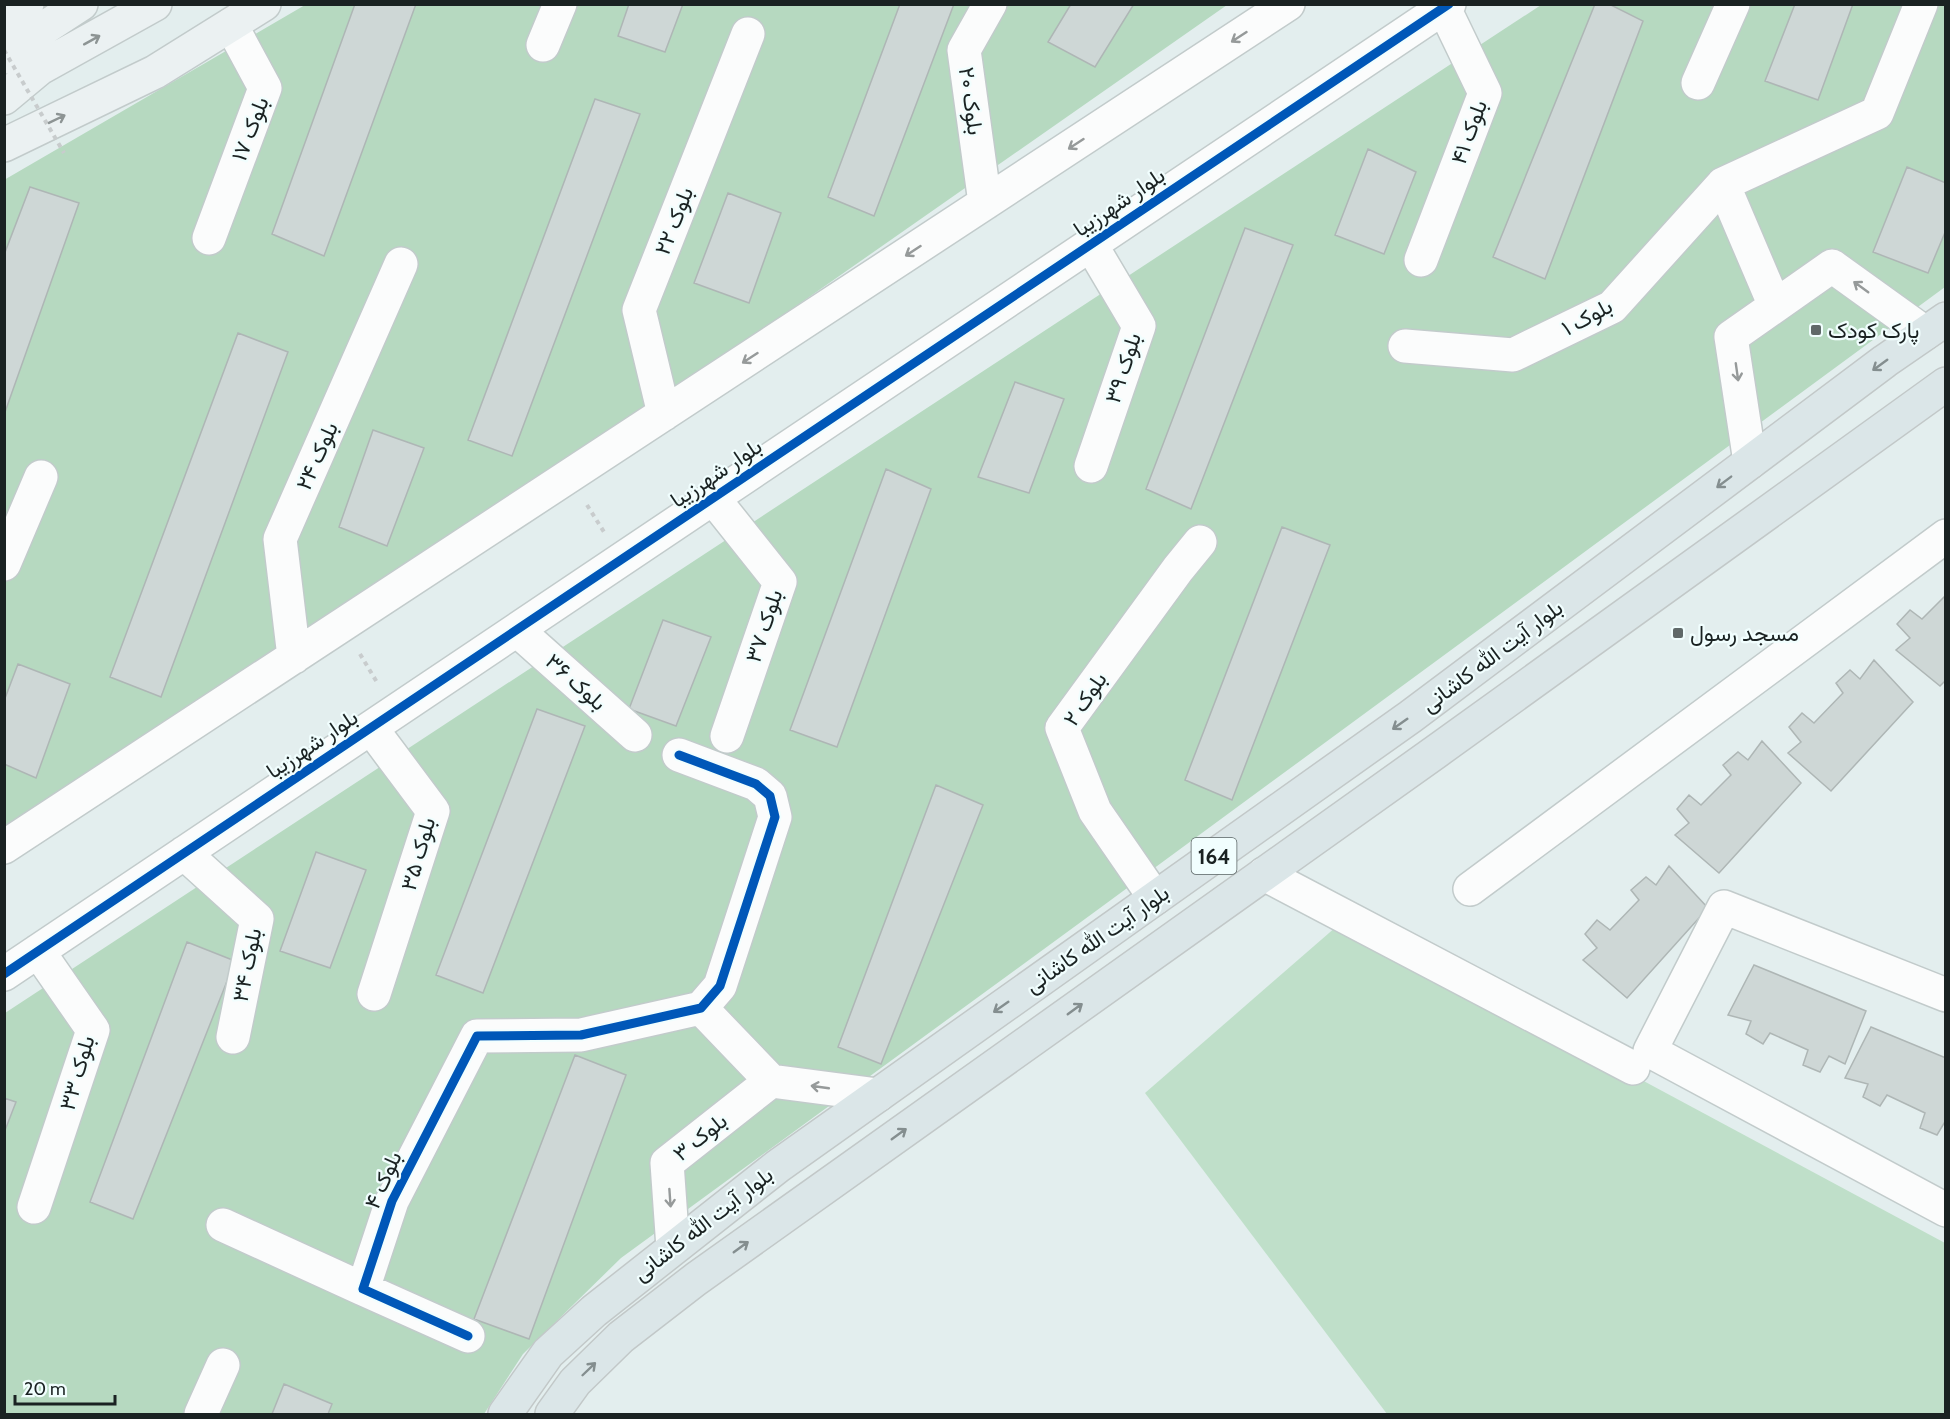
<svg xmlns="http://www.w3.org/2000/svg" width="1950" height="1419" font-family="Cabin,Vazirmatn,sans-serif">
<style>
.green{fill:#bfdfc9}
.forest{fill:#b6d9c0}
.building{fill:#ced7d6;stroke:#aeb6b5;stroke-width:1.5}
.lines{fill:none;stroke-linecap:round;stroke-linejoin:round}
.minor-casing{stroke:#c2cbcb;stroke-width:36}
.secondary-casing{stroke:#c2cbcb;stroke-width:36}
.primary-casing{stroke:#c2c8c8;stroke-width:36}
.path{stroke:#c8cccd;stroke-width:4;stroke-dasharray:4.5 4.5;stroke-linecap:butt}
.minor{stroke:#fbfcfc;stroke-width:33}
.secondary{stroke:#ebf1f2;stroke-width:33}
.primary{stroke:#dbe6e8;stroke-width:33}
.path-bridge{stroke:#c8cccd;stroke-width:4;stroke-dasharray:4.5 4.5;stroke-linecap:butt}
.cycleway-casing{stroke:#f1fefe;stroke-width:13}
.cycleway{stroke:#0057b8;stroke-width:9}
.oneway{stroke:#969a9a}
.oneway2{stroke:#8d9494}
.oneway3{stroke:#848e8f}
.poi-dot{fill:#606969;stroke:#f1fefe;stroke-width:2}
.labels{text-anchor:middle;dominant-baseline:central;stroke-width:4.5;stroke-linejoin:round;paint-order:stroke}
.shield{fill:#f1fefe;stroke:#5a6464;stroke-width:1.5}
.shield-label{font-size:21px;font-weight:bold;fill:#1a2222}
.street-label{font-size:22px;fill:#1a2222;stroke:#f1fefe}
.poi-label{font-size:22px;fill:#1a2222;stroke:#f1fefe;text-anchor:start}
</style>
<rect width="100%" height="100%" fill="#e3eeee"/>
<path class="green" d="M1344,920L1945,1243V1414H1387L1145,1093Z"/>
<path class="forest" d="M305,5H1227L294,657L5,842L4,180Z
M1541,5H1945V287L1100,908L621,1258L523,1354L484,1414H5V1013Z"/>
<path class="building" d="M355,4H416L324,256L272,234Z
M629,4H683L665,52L618,36Z
M900,4H954L874,216L828,197Z
M1071,4H1134L1095,67L1048,42Z
M1595,4H1609L1643,21L1545,279L1493,257Z
M1795,4H1853L1818,100L1765,81Z
M595,99L640,114L512,456L468,440Z
M1368,149L1416,172L1384,254L1335,235Z
M1907,167L1946,183V230L1928,273L1873,252Z
M30,187L79,203L4,415V255Z
M728,193L781,213L749,303L694,283Z
M1245,228L1293,245L1191,509L1146,489Z
M238,333L288,352L161,697L110,677Z
M1015,382L1064,399L1029,493L978,477Z
M373,430L424,448L387,546L339,527Z
M886,469L931,489L837,747L790,730Z
M1282,527L1330,545L1232,800L1185,780Z
M1946,595V680L1940,686L1896,650L1910,638L1897,624L1910,610L1922,619Z
M663,620L711,637L676,726L629,709Z
M1874,660L1913,702L1831,791L1788,753L1801,742L1789,727L1802,713L1814,723L1843,693L1836,683L1850,670L1860,679Z
M18,664L70,684L36,778L4,764V701Z
M537,709L585,726L483,993L436,975Z
M1762,741L1801,783L1719,873L1675,835L1689,823L1677,809L1689,795L1701,805L1731,775L1723,765L1738,752L1748,760Z
M936,785L983,805L881,1064L838,1047Z
M316,852L366,870L330,968L280,951Z
M1669,866L1708,908L1627,998L1583,960L1597,948L1585,934L1597,920L1610,930L1639,900L1631,890L1646,877L1656,885Z
M187,942L235,961L133,1219L90,1202Z
M1754,965L1866,1011L1845,1064L1829,1056L1820,1072L1803,1065L1808,1050L1770,1033L1763,1044L1746,1034L1751,1021L1728,1015Z
M1871,1027L1946,1058V1120L1937,1135L1920,1128L1925,1113L1887,1095L1880,1106L1863,1097L1868,1084L1845,1078Z
M575,1055L626,1075L529,1339L474,1319Z
M4,1098L16,1102L4,1133Z
M284,1384L332,1404L328,1414H272Z"/>
<g class="lines">
<g class="minor-casing">
<path id="minor" d="M543,45L560,4
M1698,83L1733,4
M985,203L964,50L990,4
M209,238L265,88L231,25
M1421,260L1485,93L1444,8
M1775,306L1723,184L1877,113L1921,4
M1405,346L1513,355L1612,307L1723,184
M664,414L639,310L748,34
M1750,462L1731,337L1832,266L1925,333
M1091,466L1139,326L1091,245
M713,498L780,582L727,736
M4,564L41,477
M517,630L635,735
M294,657L280,539L401,264
M371,728L433,811L374,994
M4,847L1288,4
M184,853L257,919L233,1037
M1264,874L1633,1068
M1470,889L1946,536
M1155,898L1095,811L1062,728L1178,569L1200,542
M4,974L1449,4
M1946,995L1724,907L1650,1051L1946,1210
M701,1008L771,1081
M34,1207L93,1030L38,951
M223,1225L363,1289
M673,1248L667,1163L771,1081L878,1095
M468,1336L363,1289L392,1201L477,1036L581,1035L701,1008L720,986L775,817L770,796L756,784L679,755
M201,1414L223,1365"/>
</g>
<g class="secondary-casing">
<path id="secondary" d="M4,26L27,4
M4,57L29,38L81,4
M4,98L40,68L155,4
M4,145L155,72L264,4"/>
</g>
<g class="primary-casing">
<path id="primary" d="M505,1414L548,1353L594,1311L778,1166L1410,717L1885,361L1946,319
M552,1414L575,1382L621,1337L696,1279L1437,751L1946,384"/>
</g>
<path class="path" d="M587,505L604,532
M360,654L378,684"/>
<use href="#minor" class="minor"/>
<use href="#secondary" class="secondary"/>
<use href="#primary" class="primary"/>
<path class="path-bridge" d="M4,50L64,153"/>
<g class="cycleway-casing">
<path id="cycleway" d="M4,974L1449,4
M468,1336L363,1289L392,1201L477,1036L581,1035L701,1008L720,986L775,817L770,796L756,784L679,755"/>
</g>
<use href="#cycleway" class="cycleway"/>
</g>
<defs><path id="oneway-shaft" d="M-6 0H5M1.5-3L5.5 0L1.5 3" fill="none" stroke-width="1.6" stroke-linecap="round" stroke-linejoin="round" transform="scale(1.5)"/></defs>
<g class="oneway">
<use href="#oneway-shaft" transform="translate(1239 37) rotate(147)"/>
<use href="#oneway-shaft" transform="translate(1076 144) rotate(147)"/>
<use href="#oneway-shaft" transform="translate(913 251) rotate(147)"/>
<use href="#oneway-shaft" transform="translate(1861 287) rotate(-144)"/>
<use href="#oneway-shaft" transform="translate(750 358) rotate(147)"/>
<use href="#oneway-shaft" transform="translate(1737 372) rotate(82)"/>
<use href="#oneway-shaft" transform="translate(820 1087) rotate(-172)"/>
<use href="#oneway-shaft" transform="translate(670 1198) rotate(86)"/>
</g>
<g class="oneway2">
<use href="#oneway-shaft" transform="translate(92 40) rotate(-29)"/>
<use href="#oneway-shaft" transform="translate(57 119) rotate(-26)"/>
</g>
<g class="oneway3">
<use href="#oneway-shaft" transform="translate(1880 365) rotate(144)"/>
<use href="#oneway-shaft" transform="translate(1724 482) rotate(143)"/>
<use href="#oneway-shaft" transform="translate(1400 724) rotate(145)"/>
<use href="#oneway-shaft" transform="translate(1001 1007) rotate(145)"/>
<use href="#oneway-shaft" transform="translate(1075 1009) rotate(-36)"/>
<use href="#oneway-shaft" transform="translate(899 1134) rotate(-36)"/>
<use href="#oneway-shaft" transform="translate(741 1247) rotate(-36)"/>
<use href="#oneway-shaft" transform="translate(589 1369) rotate(-44)"/>
</g>
<g class="poi-dot">
<rect x="1810" y="324" width="12" height="12" rx="3"/>
<rect x="1672" y="627" width="12" height="12" rx="3"/>
</g>
<g class="labels">
<rect class="shield" x="1191.5" y="838" width="45" height="36" rx="4.5"/>
<g class="shield-label">
<text x="1214" y="856">164</text>
</g>
<g class="street-label">
<text transform="translate(971 101) rotate(82)">بلوک ۲۰</text>
<text transform="translate(250 129) rotate(-69)">بلوک ۱۷</text>
<text transform="translate(1469 132) rotate(-70)">بلوک ۴۱</text>
<text transform="translate(1119 202) rotate(-34)">بلوار شهرزیبا</text>
<text transform="translate(674 221) rotate(-69)">بلوک ۲۲</text>
<text transform="translate(1587 317) rotate(-29)">بلوک ۱</text>
<text transform="translate(1123 368) rotate(-72)">بلوک ۳۹</text>
<text transform="translate(317 456) rotate(-66)">بلوک ۲۴</text>
<text transform="translate(716 473) rotate(-34)">بلوار شهرزیبا</text>
<text transform="translate(764 626) rotate(-72)">بلوک ۳۷</text>
<text transform="translate(1492 656) rotate(-37)">بلوار آیت الله کاشانی</text>
<text transform="translate(576 682) rotate(42)">بلوک ۳۶</text>
<text transform="translate(1085 699) rotate(-56)">بلوک ۲</text>
<text transform="translate(312 744) rotate(-34)">بلوار شهرزیبا</text>
<text transform="translate(418 854) rotate(-74)">بلوک ۳۵</text>
<text transform="translate(1097 939) rotate(-35)">بلوار آیت الله کاشانی</text>
<text transform="translate(247 965) rotate(-79)">بلوک ۳۴</text>
<text transform="translate(77 1073) rotate(-74)">بلوک ۳۳</text>
<text transform="translate(700 1137) rotate(-39)">بلوک ۳</text>
<text transform="translate(383 1180) rotate(-66)">بلوک ۴</text>
<text transform="translate(703 1224) rotate(-38)">بلوار آیت الله کاشانی</text>
</g>
<g class="poi-label">
<text x="1828" y="330">پارک کودک</text>
<text x="1690" y="633">مسجد رسول</text>
</g>
</g>
<rect width="1950" height="1419" fill="none" stroke="#1a2222" stroke-width="12"/>
<path d="M15 1395v9h100v-9" fill="none" stroke="#1a2222" stroke-width="3"/>
<text x="24" y="1395" font-size="18" fill="#1a2222" stroke="#f1fefe" stroke-width="4.5" paint-order="stroke">20 m</text>
</svg>
